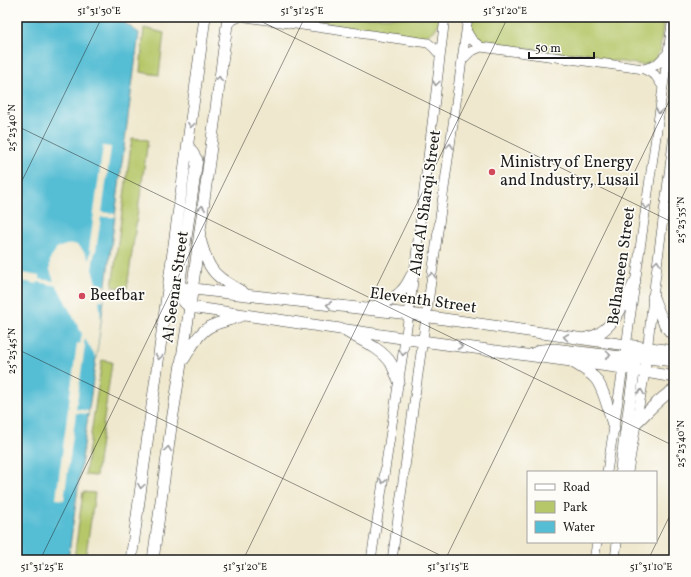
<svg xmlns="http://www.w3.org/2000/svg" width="691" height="577" font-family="Vollkorn,serif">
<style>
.green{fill:#b6c76a;stroke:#697243}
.water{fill:#56bed4;stroke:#396d78}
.pier{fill:#efe8ce}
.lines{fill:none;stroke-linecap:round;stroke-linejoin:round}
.minor-casing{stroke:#3c3b37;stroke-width:10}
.tertiary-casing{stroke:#3c3b37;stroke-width:12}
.minor{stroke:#fff;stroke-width:9}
.tertiary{stroke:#fff;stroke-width:11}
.oneway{stroke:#999}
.ticks{fill:none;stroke:#1c1c1c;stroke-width:1;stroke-opacity:0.45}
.poi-dot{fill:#d1495b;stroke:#fdfcf7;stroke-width:1.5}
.labels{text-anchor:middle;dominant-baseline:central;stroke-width:3.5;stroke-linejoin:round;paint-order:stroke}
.poi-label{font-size:16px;fill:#1c1c1c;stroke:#fdfcf7;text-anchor:start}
.street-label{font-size:16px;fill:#1c1c1c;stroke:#fdfcf7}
.neatline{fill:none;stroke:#1c1c1c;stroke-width:1.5}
.ticks-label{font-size:10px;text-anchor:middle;fill:#1c1c1c}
</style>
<rect width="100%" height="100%" fill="#fdfcf7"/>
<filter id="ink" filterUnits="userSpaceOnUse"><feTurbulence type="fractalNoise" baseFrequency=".025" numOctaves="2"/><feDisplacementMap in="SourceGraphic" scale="8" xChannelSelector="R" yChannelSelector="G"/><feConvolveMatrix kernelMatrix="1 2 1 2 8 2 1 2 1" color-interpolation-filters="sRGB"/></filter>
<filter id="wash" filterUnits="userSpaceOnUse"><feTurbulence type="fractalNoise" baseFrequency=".012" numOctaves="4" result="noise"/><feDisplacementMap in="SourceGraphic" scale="16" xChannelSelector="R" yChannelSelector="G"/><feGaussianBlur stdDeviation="0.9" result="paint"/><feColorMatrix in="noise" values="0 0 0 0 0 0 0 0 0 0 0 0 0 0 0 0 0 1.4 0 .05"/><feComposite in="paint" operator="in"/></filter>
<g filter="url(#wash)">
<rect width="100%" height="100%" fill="#efe8ce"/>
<path class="green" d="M274,17H441C436,31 433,35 418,37Z
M471,17H664L660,51L654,60L644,65L484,43L476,39L469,31Z
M144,28L164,33L159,75L140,72Z
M132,138L148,140L127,288L112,287Z
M102,360L112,362L96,476L85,475Z
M83,492L95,493L85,560H74Z"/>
<path class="water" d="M17,17H116L139,33L104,300L68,560H17Z"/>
<path class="pier" d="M103,146L111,147L102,212L115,214V217H101L96,251H95L92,269L96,283L106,286L104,300H99L101,319L96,358L85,339L84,344L85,345L76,409L88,411V414L76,413L64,500L56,499L77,343L80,344L82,334L57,286L38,282L37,284L17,280V272L39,276V279L54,281L50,270V259L57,248L66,245L75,244L81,248L86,254L89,260L91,250H89Z"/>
</g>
<g filter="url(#ink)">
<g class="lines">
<g class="minor-casing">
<path id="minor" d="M246,17L428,43L434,48L440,55
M227,25L231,21L239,17
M466,30L472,40L481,47L644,69L655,75L663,87
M462,60L470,52L481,47
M644,69L656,65L667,54
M607,472L623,368L673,17
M628,472L645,371L653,297L674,135
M371,560L409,314L445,17
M392,560L468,17
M594,560L597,542
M615,560L617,542"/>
</g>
<g class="tertiary-casing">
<path id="tertiary" d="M188,145L197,160L179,287C180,296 182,302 190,307
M200,239C203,248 205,258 210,266C217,279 232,285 244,293
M168,286L409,314L626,345L674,351
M653,297C658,310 663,326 674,336
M190,307L422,341L623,368L674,377
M368,309C383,303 399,298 407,284C410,279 412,274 415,270
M347,332C362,341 381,348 391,363C394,369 396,375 399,381
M586,338C590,337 595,336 598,334C617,323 625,300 635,282
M530,355L541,350L554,349L630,358H636L642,355
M184,359C193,345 200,329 216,324C224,321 233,319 241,316
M635,360L646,358L674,361
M574,363C581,367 589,372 595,378C604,388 610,415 614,429
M636,423C646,414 662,395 674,390
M621,472L622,458L636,359L632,351L626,345
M131,560L205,17
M153,560L171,427L190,307L228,17"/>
</g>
<use href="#minor" class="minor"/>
<use href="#tertiary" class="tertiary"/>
</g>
<defs><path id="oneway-chevron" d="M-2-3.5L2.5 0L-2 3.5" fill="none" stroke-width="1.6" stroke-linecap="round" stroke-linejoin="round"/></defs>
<g class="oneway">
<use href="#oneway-chevron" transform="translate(219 79) rotate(-82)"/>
<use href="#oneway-chevron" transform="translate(436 83) rotate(97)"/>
<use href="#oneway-chevron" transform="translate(659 111) rotate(98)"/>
<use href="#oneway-chevron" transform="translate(191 125) rotate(98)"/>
<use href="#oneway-chevron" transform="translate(450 146) rotate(-82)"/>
<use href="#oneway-chevron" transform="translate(646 207) rotate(98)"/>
<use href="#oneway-chevron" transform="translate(202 208) rotate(-83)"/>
<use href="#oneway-chevron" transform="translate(657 263) rotate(-82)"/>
<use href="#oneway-chevron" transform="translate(432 275) rotate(-82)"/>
<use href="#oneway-chevron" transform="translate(329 305) rotate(-173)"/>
<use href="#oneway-chevron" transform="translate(566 337) rotate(-172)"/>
<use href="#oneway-chevron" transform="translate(460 346) rotate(8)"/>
<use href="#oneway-chevron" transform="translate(403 353) rotate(99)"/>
<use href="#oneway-chevron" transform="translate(608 355) rotate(7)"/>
<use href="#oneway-chevron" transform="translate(159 357) rotate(98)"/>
<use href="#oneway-chevron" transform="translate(641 392) rotate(-81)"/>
<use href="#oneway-chevron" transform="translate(168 449) rotate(-82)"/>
<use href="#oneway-chevron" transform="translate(383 481) rotate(99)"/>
<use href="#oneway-chevron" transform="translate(141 486) rotate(98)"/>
</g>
</g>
<path class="ticks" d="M252,17L674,223M17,126L674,446M17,191L102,17M17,349L450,560M40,560L305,17M243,560L508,17M445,560L674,91M648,560L674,507"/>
<g class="poi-dot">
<circle cx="492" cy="172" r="4"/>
<circle cx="82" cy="296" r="4"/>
</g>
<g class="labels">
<g class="poi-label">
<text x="500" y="163">Ministry of Energy<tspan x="500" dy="18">and Industry, Lusail</tspan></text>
<text x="90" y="296">Beefbar</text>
</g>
<g class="street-label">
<text transform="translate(426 203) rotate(-82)">Alad Al Sharqi Street</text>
<text transform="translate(622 266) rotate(-82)">Belhaneen Street</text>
<text transform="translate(176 287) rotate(-82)">Al Seenar Street</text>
<text transform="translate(423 301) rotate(8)">Eleventh Street</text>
</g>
</g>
<rect width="691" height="577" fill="none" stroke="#fdfcf7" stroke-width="44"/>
<rect x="527" y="471" width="130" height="72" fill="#fdfcf7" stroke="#a3a29f"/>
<rect x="535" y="484" width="20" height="6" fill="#ffffff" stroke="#a3a29f"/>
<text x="563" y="491" font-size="12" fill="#1c1c1c">Road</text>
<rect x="535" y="501" width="20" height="12" fill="#b6c76a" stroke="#a3a29f"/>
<text x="563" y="511" font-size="12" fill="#1c1c1c">Park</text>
<rect x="535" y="521" width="20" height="12" fill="#56bed4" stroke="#a3a29f"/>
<text x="563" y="531" font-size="12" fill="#1c1c1c">Water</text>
<path d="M529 52v6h65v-6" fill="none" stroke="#1c1c1c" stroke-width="2"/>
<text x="535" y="52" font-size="12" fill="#1c1c1c" stroke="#fdfcf7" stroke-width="3" paint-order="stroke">50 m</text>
<rect x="22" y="22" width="647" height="533" class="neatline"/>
<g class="ticks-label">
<text x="99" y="14">51°31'30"E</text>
<text x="302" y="14">51°31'25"E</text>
<text x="505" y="14">51°31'20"E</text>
<text transform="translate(11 128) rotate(-90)" y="4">25°23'40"N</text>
<text transform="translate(680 220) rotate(-90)" y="4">25°23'35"N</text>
<text transform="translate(11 351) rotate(-90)" y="4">25°23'45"N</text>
<text transform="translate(680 444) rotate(-90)" y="4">25°23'40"N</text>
<text x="42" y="570">51°31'25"E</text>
<text x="245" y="570">51°31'20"E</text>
<text x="448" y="570">51°31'15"E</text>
<text x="651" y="570">51°31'10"E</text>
</g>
</svg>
